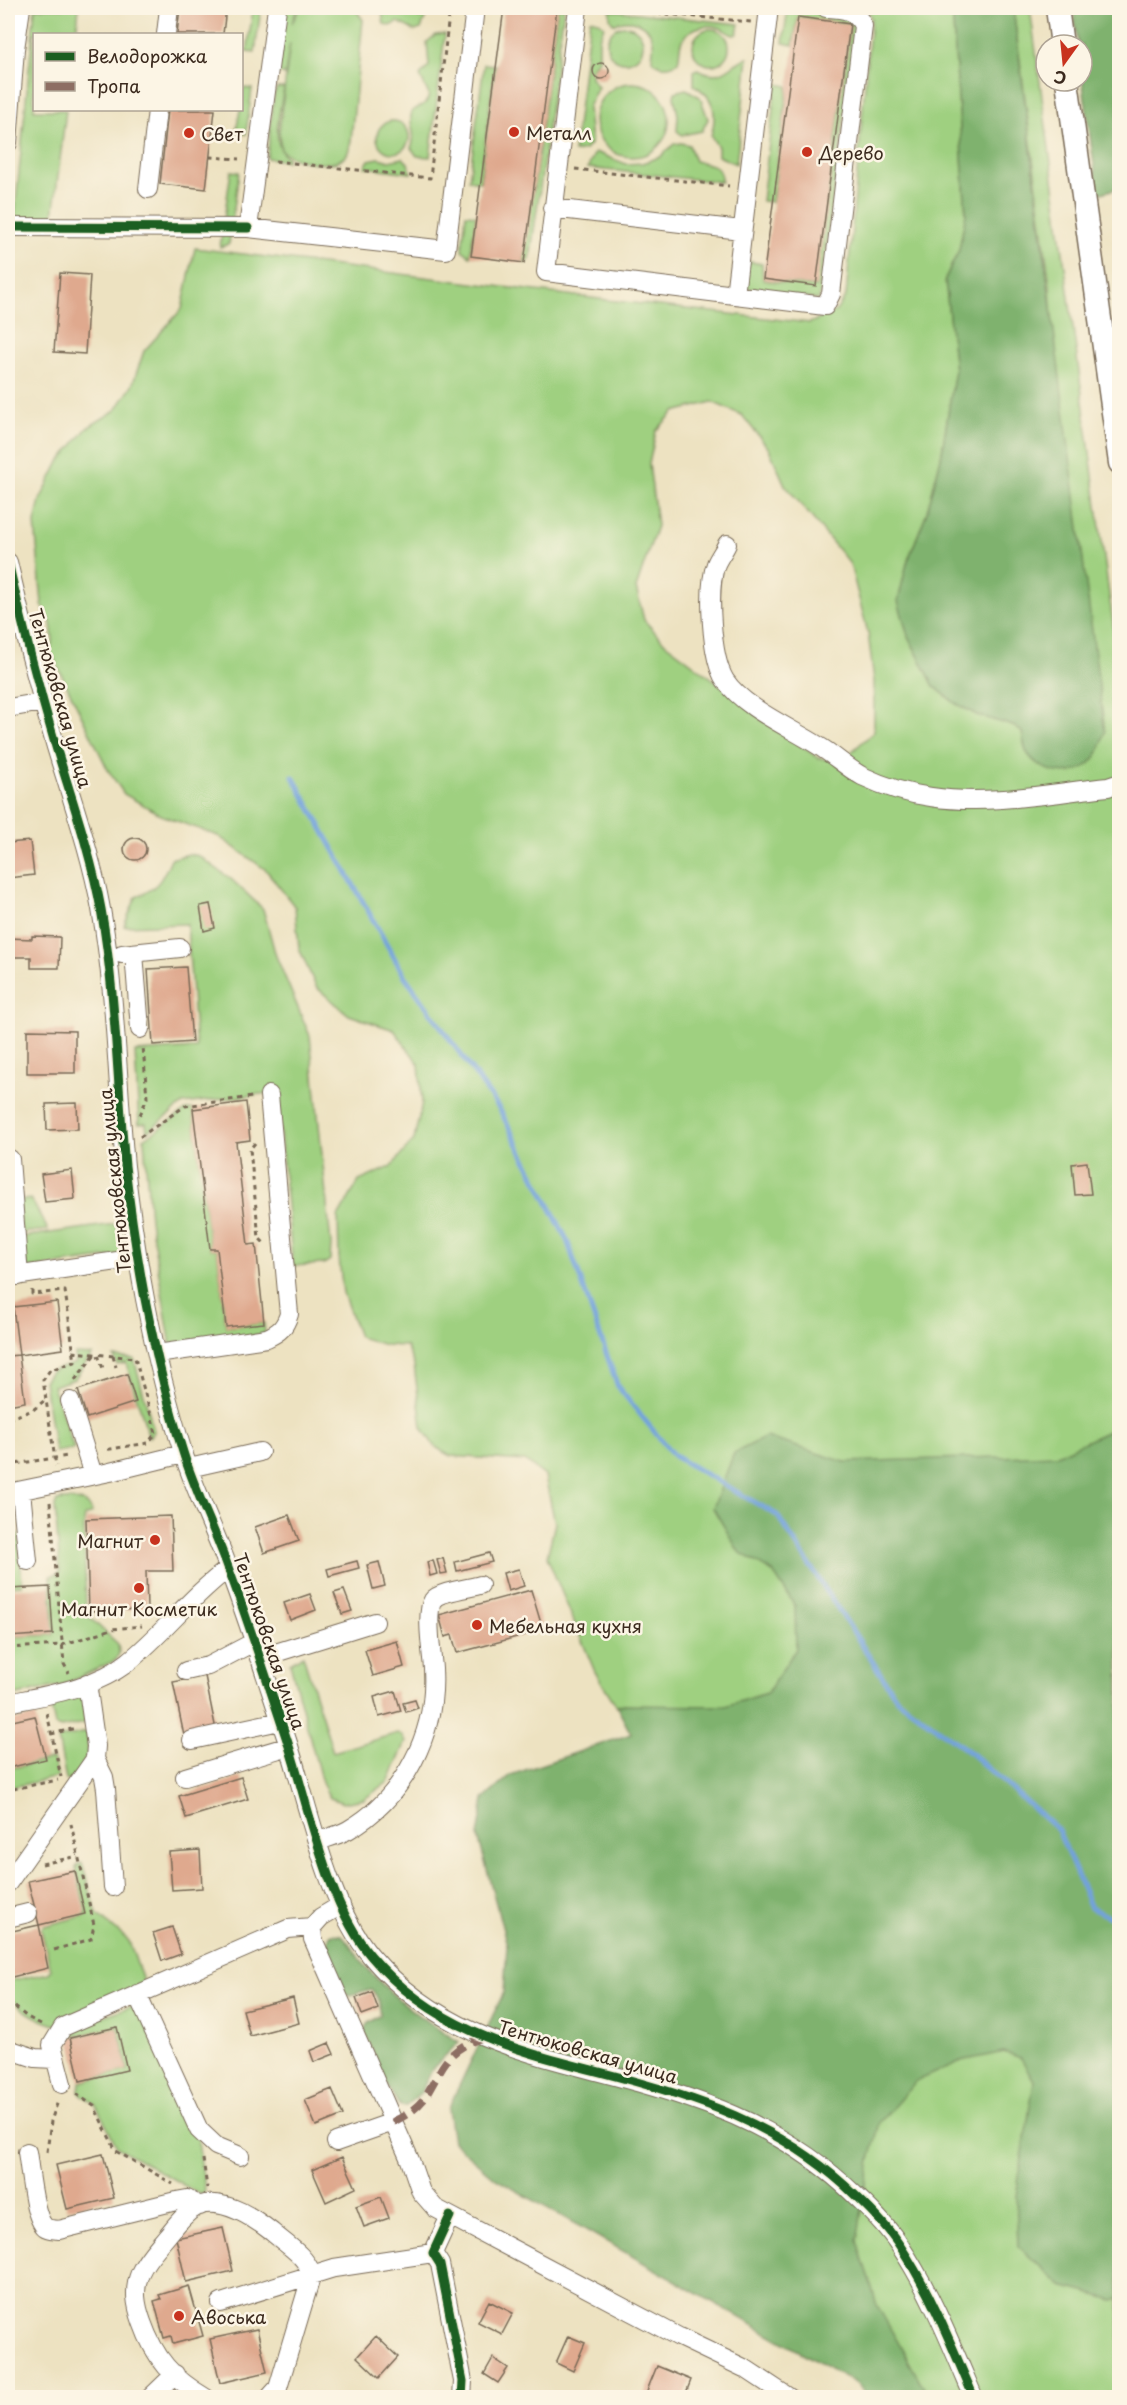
<svg xmlns="http://www.w3.org/2000/svg" width="1127" height="2405" font-family="'Playpen Sans',sans-serif">
<style>
.green{fill:#9fd080;stroke:#6d7d4f;stroke-width:1.5;fill-rule:evenodd}
.forest{fill:#7fb26e;stroke:#5d6e46;stroke-width:1.5}
.lines{fill:none;stroke-linecap:round;stroke-linejoin:round}
.stream{stroke:#72a2dc;stroke-width:5}
.building{fill:#dfa98e}
.minor-casing{stroke:#796a57;stroke-width:20}
.major-casing{stroke:#796a57;stroke-width:25}
.path{stroke:#796a57;stroke-width:3;stroke-dasharray:4.5 4.5;stroke-linecap:butt}
.minor{stroke:#fff;stroke-width:18}
.major{stroke:#fff;stroke-width:22}
.quiet{stroke:#8d6e63;stroke-width:8;stroke-dasharray:15 8;stroke-linecap:butt}
.cycleway-casing{stroke:#fcf5e5;stroke-width:13}
.cycleway{stroke:#1b5e20;stroke-width:9}
.poi-dot{fill:#c8321e;stroke:#fcf5e5;stroke-width:2}
.labels{text-anchor:middle;dominant-baseline:central;stroke-width:5;stroke-linejoin:round;paint-order:stroke}
.poi-label{font-size:18px;fill:#3b2a1e;stroke:#fcf5e5;text-anchor:start}
.street-label{font-size:18px;fill:#3b2a1e;stroke:#fcf5e5}
</style>
<rect width="100%" height="100%" fill="#fcf5e5"/>
<filter id="ink" filterUnits="userSpaceOnUse"><feTurbulence type="fractalNoise" baseFrequency=".0167" numOctaves="2"/><feDisplacementMap in="SourceGraphic" scale="12" xChannelSelector="R" yChannelSelector="G"/><feConvolveMatrix kernelMatrix="1 2 1 2 8 2 1 2 1" color-interpolation-filters="sRGB"/></filter>
<filter id="wash" filterUnits="userSpaceOnUse"><feTurbulence type="fractalNoise" baseFrequency=".008" numOctaves="4" result="noise"/><feDisplacementMap in="SourceGraphic" scale="24" xChannelSelector="R" yChannelSelector="G"/><feGaussianBlur stdDeviation="1.35" result="paint"/><feColorMatrix in="noise" values="0 0 0 0 0 0 0 0 0 0 0 0 0 0 0 0 0 1.4 0 .05"/><feComposite in="paint" operator="in"/></filter>
<g filter="url(#wash)">
<rect width="100%" height="100%" fill="#ede2c1"/>
<path class="green" d="M35,8H79L76,34H34V110H66L52,225L20,221L15,213Z
M253,8H261L255,53L247,52Z
M285,8H297L292,23L300,8H348L356,10L363,20L351,140C350,144 349,151 347,154C336,171 294,162 281,150L279,132L290,43L285,75L277,72Z
M558,8H564L547,133L541,132Z
M867,8H952L966,214L959,250L945,279L955,370L941,458L927,512L907,563L908,636L934,686L955,703L977,715L1013,726L1022,732C1029,764 1041,769 1071,773L1050,286L1013,8H1030L1120,676L1119,1432L776,1569L799,1605L800,1650L770,1697L725,1711L616,1705L595,1672L547,1557L555,1523L545,1476L525,1461L450,1456L434,1446L422,1427L414,1365L406,1346L385,1345L359,1337L343,1293L339,1259L338,1217L359,1181L391,1167L414,1140L422,1103L419,1064L394,1030L349,1015L316,987L299,948L295,907L266,870L218,836L161,815L124,794L108,770L50,651L53,640L51,623L42,604L35,523L40,500L58,464L87,428L116,410L132,386L144,351L182,309L195,248L607,300L810,323L836,311L846,296L871,18ZM712,402L742,415L769,449L785,485L850,564L868,633L874,681V732L841,761L818,758L665,643L644,620L636,588L657,526L649,464L656,431L674,412Z
M610,10L739,24L737,34L734,35C727,34 724,28 717,27C704,23 686,29 681,43C679,49 680,56 678,62C670,68 659,68 652,60C652,54 654,47 653,41C650,22 629,17 614,24L610,19Z
M793,10L849,16L857,24L819,300L743,287L746,261L762,264L763,280L816,287L851,24L798,17L793,45L783,43L787,15Z
M382,12L426,16L421,29L415,31L398,22L390,26L384,24Z
M590,19L598,21L604,26L599,39V59L591,69V77L598,87L588,107L591,143L585,150L574,152Z
M607 44a18 18 0 1 1 36 0a18 18 0 1 1-36 0Z
M693 47a18 18 0 1 1 36 0a18 18 0 1 1-36 0Z
M445,34L430,157L417,156L411,148C418,131 407,126 412,111C420,106 427,106 429,95L420,76L429,66L427,42L436,35Z
M748,58L736,164L718,156V147L711,136C717,114 716,98 694,85V71L697,69C726,83 728,63 748,58Z
M484,64L495,65L480,182L469,180Z
M595 120a37 37 0 1 1 74 0a37 37 0 1 1-74 0Z
M776,84L788,86L772,202L762,201Z
M243,88L252,89L246,134L236,132L240,110H242Z
M277,88H284C281,108 269,143 287,158V161L267,158L274,95Z
M686,89L700,97L708,119L702,131L682,135L677,131L678,115L674,97L675,92Z
M377 137a16 16 0 1 1 32 0a16 16 0 1 1-32 0Z
M541,137L547,138L530,259L526,263H524Z
M681,143L689,145L695,161C710,165 722,163 721,182L588,168L595,152L626,164L642,163L660,157L674,144Z
M379,158L389,161L403,158L408,163L411,173L365,167L369,160Z
M231,171L239,172L229,244L220,247Z
M466,214L476,215L470,256L462,250Z
M189,854L199,856L231,879L263,909L276,956L310,1036L331,1244L330,1260L324,1264L293,1266L276,1092L183,1104L147,1132L146,1123L139,1124L135,1052L196,1048L187,924L124,926L136,897C157,889 162,880 171,859Z
M193,1109L210,1249H217L226,1327L264,1323L265,1334L171,1346L150,1220L144,1139L186,1110Z
M31,1199L48,1230L21,1233L18,1201Z
M121,1223L125,1255L26,1269L22,1237Z
M75,1354L92,1355L74,1379L53,1386L74,1449L55,1452L44,1381L51,1371L76,1363Z
M114,1357L134,1359L154,1431L149,1437L126,1363L117,1365Z
M63,1500C76,1500 87,1499 92,1513L85,1516L84,1522L86,1614L118,1644L119,1653L116,1660L63,1685L8,1697V1637L53,1635L54,1633L51,1576L60,1572L55,1506L57,1501Z
M17,1533L19,1535L22,1585L8,1586V1534Z
M303,1655L333,1752L398,1733L402,1735L406,1742L388,1782L364,1799L343,1803L330,1798L322,1783L290,1663Z
M83,1695L85,1723L61,1728L55,1726L50,1701Z
M87,1732C90,1758 86,1762 69,1781L66,1780L58,1738Z
M53,1759L58,1777L8,1788V1769Z
M82,1863L97,1914L129,1941L143,1981L139,1987L55,2025C36,2019 22,2011 8,1996V1981L49,1973L51,1970L41,1929L44,1926L87,1915L76,1868L77,1865Z
M132,2006L141,2015L197,2135L205,2190L203,2194H199L117,2147L96,2105L79,2092L80,2082L128,2070L118,2027L70,2037L69,2028Z
M1004,2047L1024,2054L1119,2293V2397H923L872,2307L852,2242L875,2120L913,2077Z"/>
<path class="forest" d="M952,8H1013L1105,733C1102,741 1100,752 1094,759C1076,781 1040,775 1026,751C1024,746 1023,738 1022,732L1013,726L977,715L955,703L934,686L908,636L898,601L907,563L927,512L941,458L955,370L945,279L959,250L966,214Z
M1073,8H1119V188L1098,194L1082,77V45H1078Z
M1119,1426V2298L1113,2300L1062,2286L1018,2246L1016,2196L1034,2081L1021,2058L1004,2052L961,2061L916,2081L880,2122L870,2160L857,2241L877,2305L929,2397H869L857,2384L496,2179L453,2142L448,2109L504,1992L507,1945L478,1836L484,1799L511,1775L631,1734L616,1705L725,1706L767,1693L796,1649L795,1606L773,1572L739,1552L713,1508L734,1453L766,1437L845,1462L1057,1455Z
M331,1934L342,1935C350,1943 355,1953 362,1962C388,1994 423,2021 459,2042L433,2068L420,2094L405,2107L399,2105L384,2081L364,2030L367,2024L380,2015C381,2005 378,1996 371,1989L351,1995L344,1993C337,1976 320,1952 331,1934Z"/>
<g class="lines">
<path class="stream" d="M293,777L404,975L499,1108L567,1240L618,1387L674,1456L777,1515L897,1699L967,1750L1058,1830L1091,1908L1120,1922"/>
</g>
<g id="blocks">
<path class="building" d="M180,8H226L223,34H177Z
M504,8H557L524,263L471,256Z
M798,17L850,24L816,286L763,279Z
M593 71a8 8 0 1 1 16 0a8 8 0 1 1-16 0Z
M168,110H215L206,189L160,184Z
M60,273L90,275L85,354L54,352Z
M124 849a11 11 0 1 1 22 0a11 11 0 1 1-22 0Z
M30,841L34,875L8,878V843Z
M210,904L215,928L204,931L200,906Z
M32,936L60,937L59,968H31V957H8V938L32,939Z
M186,967L192,1042L153,1045L148,969Z
M27,1030L75,1031V1073H27Z
M246,1102L250,1140L236,1142L248,1245L256,1244L264,1323L226,1327L217,1249H210L193,1109Z
M77,1103L78,1129L47,1130L46,1104Z
M1087,1162L1091,1194L1075,1195L1072,1164Z
M72,1170L75,1199L45,1202L41,1174Z
M57,1302L63,1349L19,1355L13,1307Z
M19,1355L25,1402L8,1405V1356Z
M127,1374L136,1402L87,1418L78,1390Z
M289,1515L299,1541L264,1553L255,1527Z
M171,1516L173,1571H146L147,1609L89,1611L86,1519Z
M489,1553L492,1562L457,1571L455,1562Z
M443,1558L447,1573L441,1574L437,1560Z
M433,1560L437,1574L430,1576L427,1562Z
M357,1561L359,1568L329,1576L327,1569Z
M379,1562L385,1586L373,1589L367,1565Z
M519,1569L524,1586L508,1591L503,1573Z
M50,1587L53,1634L8,1637V1589Z
M344,1590L352,1611L342,1614L334,1593Z
M531,1590L543,1630L457,1653L452,1635L445,1637L439,1615Z
M310,1594L316,1610L290,1620L284,1603Z
M397,1641L404,1667L373,1676L365,1650Z
M205,1676L216,1730L184,1736L173,1682Z
M395,1691L401,1711L379,1717L374,1697Z
M415,1700L418,1708L406,1712L403,1703Z
M35,1716L46,1759L8,1768V1722Z
M241,1777L248,1799L186,1818L179,1796Z
M200,1850L202,1888L172,1890L169,1852Z
M75,1871L85,1914L39,1925L28,1881Z
M39,1925L48,1968L8,1978V1932Z
M172,1927L181,1954L162,1961L153,1933Z
M372,1992L378,2009L362,2015L356,1998Z
M293,1998L299,2023L250,2036L243,2010Z
M117,2027L127,2070L80,2081L70,2038Z
M329,2043L334,2054L314,2062L310,2051Z
M332,2089L343,2115L316,2126L305,2100Z
M103,2154L114,2198L67,2209L56,2165Z
M342,2157L356,2188L326,2202L312,2170Z
M381,2197L389,2218L364,2227L356,2206Z
M223,2228L233,2271L186,2282L176,2238Z
M189,2286L203,2336L173,2344L171,2336L164,2338L154,2301L161,2299L159,2295Z
M489,2301L513,2313L502,2334L478,2322Z
M257,2329L267,2372L220,2383L210,2339Z
M376,2336L398,2357L379,2378L357,2357Z
M568,2336L585,2343L573,2371L556,2363Z
M493,2358L508,2368L498,2383L484,2374Z
M657,2366L691,2380L684,2398H644Z"/>
</g>
</g>
<g filter="url(#ink)">
<use href="#blocks" fill-opacity="0" stroke="#796a57" stroke-width="1.5"/>
<g class="lines">
<g class="minor-casing">
<path id="minor" d="M578,8L546,272L825,306L831,294L863,26C856,9 842,9 826,8
M166,34L169,8
M8,143L15,49L21,8
M148,189L157,110
M552,208L741,230
M11,227L248,228L446,250L475,8
M248,228L277,8
M735,295L769,8
M727,544C724,551 719,557 716,564C707,588 711,658 725,680C744,709 796,730 825,750C837,758 849,769 862,776C883,786 908,794 931,797C989,806 1050,793 1108,787L1120,783
M8,562C22,624 38,686 56,747C72,800 91,854 101,909C116,994 117,1080 125,1166C130,1210 137,1256 145,1299C155,1350 167,1402 183,1452C195,1491 214,1528 228,1567C249,1623 267,1680 286,1737C308,1802 326,1903 371,1956C431,2027 510,2049 596,2071C694,2096 781,2123 856,2196C872,2211 888,2227 900,2246C931,2293 952,2346 974,2398
M8,708L43,702
M134,953L140,1029
M122,954L180,948
M10,1159L19,1276
M8,1277L138,1258
M157,1354L267,1338C280,1332 285,1327 289,1314L269,1095
M70,1401L93,1475
M189,1468L260,1452
M21,1491L28,1561
M8,1493L110,1472L183,1454
M259,1658L375,1622
M186,1671L208,1666L254,1642
M8,1703C47,1695 96,1688 128,1662C164,1633 191,1596 229,1568
M192,1740L280,1721
M95,1759L104,1777L106,1789L113,1887
M185,1777L289,1746
M318,1841C327,1838 339,1835 348,1830C404,1798 437,1733 433,1669C432,1653 425,1613 433,1600C438,1592 470,1588 480,1585
M8,1883L95,1759L96,1746L87,1683
M341,1905L321,1917L312,1927L313,1939L410,2160L421,2192L435,2208L679,2337L746,2369L790,2398
M8,1918L28,1913
M137,1994L199,2130L216,2146L240,2156
M8,2049L35,2058L54,2059
M62,2084L52,2045L63,2027L288,1929L312,1927
M336,2142L393,2122
M27,2152C30,2168 33,2216 45,2227C49,2230 55,2229 59,2230L176,2201L187,2199L200,2206
M450,2216L433,2253L440,2264L463,2381L462,2398
M221,2303L334,2268L433,2253
M150,2398L175,2374
M206,2398C172,2378 155,2359 142,2322C136,2305 133,2290 140,2273C146,2259 158,2247 167,2236C177,2224 189,2207 205,2204C229,2201 254,2218 272,2232C288,2246 304,2254 312,2274L278,2388L269,2398"/>
</g>
<g class="major-casing">
<path id="major" d="M1057,8L1062,45
M1067,81L1120,463"/>
</g>
<path class="path" d="M603,8L751,22
M210,157L239,159
M275,161L430,178L449,15L377,8
M575,169L729,186
M140,1115L147,1098L143,1046
M140,1137L185,1106L252,1097
M255,1143L250,1149L259,1238L264,1243
M32,1290V1294L65,1291L75,1362L50,1370L43,1380L56,1466
M73,1352L135,1358L156,1433L148,1443L104,1450
M98,1355L104,1371
M113,1356L116,1367
M75,1380L95,1354
M8,1419L33,1410L45,1400
M8,1465L68,1456
M50,1502L64,1664L69,1673
M8,1648L62,1645L112,1629L142,1626
M47,1713L61,1777
M51,1734L76,1728
M13,1789L58,1780
M42,1864L78,1856
M54,1950L91,1939L94,1925L71,1824
M8,2001L27,2017L43,2025
M76,2094L94,2106L116,2151L173,2184
M47,2152L51,2121L58,2101
M203,2159L207,2188"/>
<use href="#minor" class="minor"/>
<use href="#major" class="major"/>
<path class="quiet" d="M393,2122C404,2116 415,2110 423,2100C443,2070 443,2050 482,2038"/>
<g class="cycleway-casing">
<path id="cycleway" d="M11,227L248,228
M8,562C22,624 38,686 56,747C72,800 91,854 101,909C116,994 117,1080 125,1166C130,1210 137,1256 145,1299C155,1350 167,1402 183,1452C195,1491 214,1528 228,1567C249,1623 267,1680 286,1737C308,1802 326,1903 371,1956C431,2027 510,2049 596,2071C694,2096 781,2123 856,2196C872,2211 888,2227 900,2246C931,2293 952,2346 974,2398
M450,2216L433,2253L440,2264L463,2381L462,2398"/>
</g>
<use href="#cycleway" class="cycleway"/>
</g>
</g>
<g class="poi-dot">
<circle cx="514" cy="132" r="6"/>
<circle cx="189" cy="133" r="6"/>
<circle cx="807" cy="152" r="6"/>
<circle cx="155" cy="1540" r="6"/>
<circle cx="139" cy="1588" r="6"/>
<circle cx="477" cy="1625" r="6"/>
<circle cx="179" cy="2316" r="6"/>
</g>
<g class="labels">
<g class="poi-label">
<text x="526" y="132">Металл</text>
<text x="201" y="133">Свет</text>
<text x="819" y="152">Дерево</text>
<text x="143" y="1540" text-anchor="end">Магнит</text>
<text x="139" y="1608" text-anchor="middle">Магнит Косметик</text>
<text x="489" y="1625">Мебельная кухня</text>
<text x="191" y="2316">Авоська</text>
</g>
<g class="street-label">
<text transform="translate(61 698) rotate(74)">Тентюковская улица</text>
<text transform="translate(114 1181) rotate(-96)">Тентюковская улица</text>
<text transform="translate(270 1641) rotate(71)">Тентюковская улица</text>
<text transform="translate(588 2051) rotate(16)">Тентюковская улица</text>
</g>
</g>
<rect width="1127" height="2405" fill="none" stroke="#fcf5e5" stroke-width="30"/>
<rect x="33" y="33" width="210" height="78" fill="#fcf5e5" stroke="#afa495" stroke-width="1.5"/>
<rect x="45" y="52" width="30" height="9" fill="#1b5e20" stroke="#afa495" stroke-width="1.5"/>
<text x="87" y="63" font-size="18" fill="#3b2a1e">Велодорожка</text>
<rect x="45" y="82" width="30" height="9" fill="#8d6e63" stroke="#afa495" stroke-width="1.5"/>
<text x="87" y="93" font-size="18" fill="#3b2a1e">Тропа</text>
<g transform="translate(1064 63) rotate(195)"><circle r="28" fill="#fcf5e5" stroke="#afa495" stroke-width="1.5"/>
<path d="M0-4.5L10 22L0 15L-10 22Z" fill="#c8321e"/>
<text y="-9" font-size="16" font-weight="bold" text-anchor="middle" fill="#3b2a1e">С</text>
</g>
</svg>
